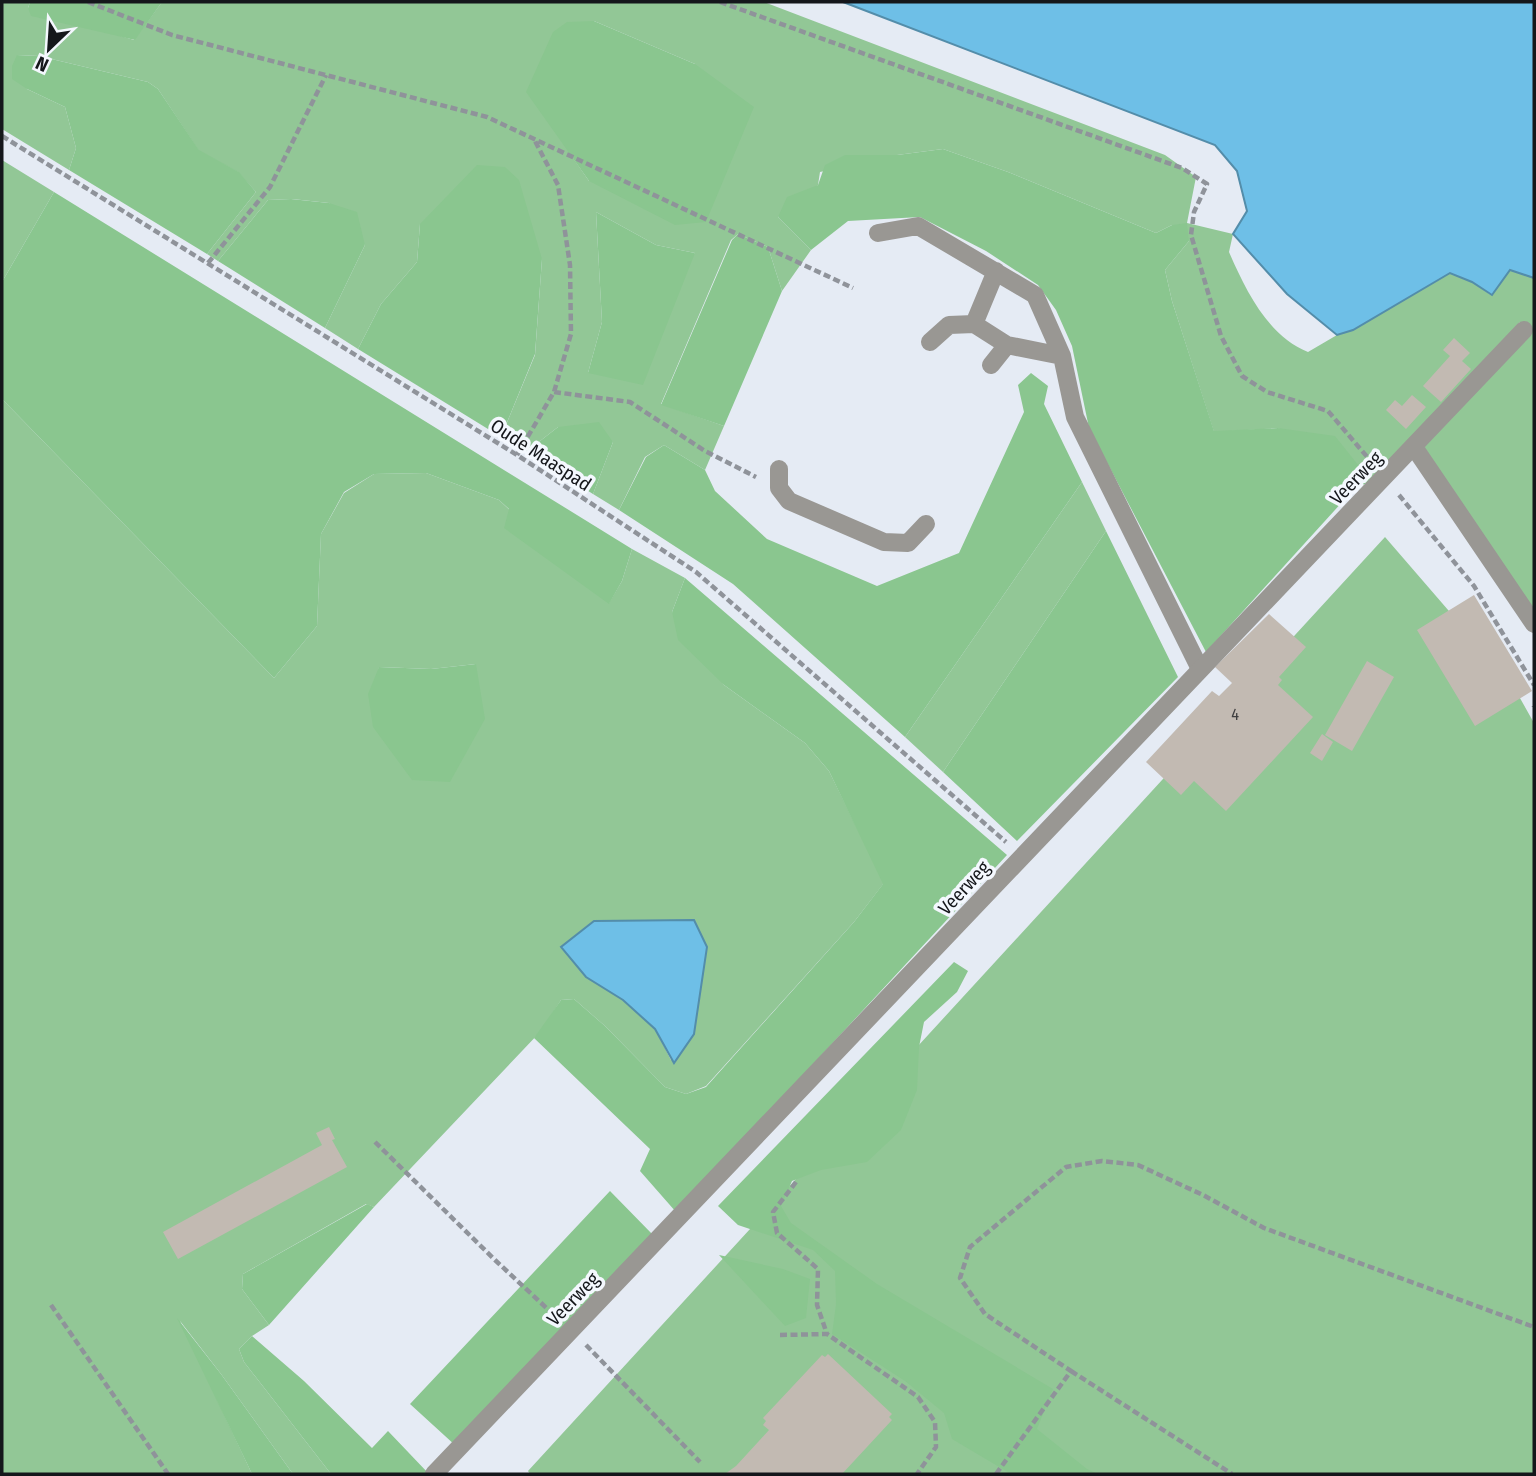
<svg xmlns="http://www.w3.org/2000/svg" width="1536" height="1476" font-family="'Fira Sans Condensed',sans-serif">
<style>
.green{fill:#92c796;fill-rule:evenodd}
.forest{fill:#8ac68f}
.water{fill:#6ebfe7;stroke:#538daa;stroke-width:2}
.building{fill:#c2bab2}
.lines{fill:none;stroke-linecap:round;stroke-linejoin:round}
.path{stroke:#8f939a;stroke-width:4.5;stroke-dasharray:7 3.5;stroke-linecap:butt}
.service{stroke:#999793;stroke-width:18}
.minor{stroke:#999793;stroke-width:18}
.labels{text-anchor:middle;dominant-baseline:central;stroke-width:7;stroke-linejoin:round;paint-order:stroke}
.number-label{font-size:16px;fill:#404041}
.street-label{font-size:19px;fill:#15171b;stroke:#f4f8fe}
</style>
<rect width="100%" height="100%" fill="#e5ebf4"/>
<path class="green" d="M2,2H30L28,8L134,40L162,2H764L1165,155L1196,177L1187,223L1233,234L1229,252C1246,291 1268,336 1308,352L1337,335L1353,330L1450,273L1472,282L1491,295L1510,270L1534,278V611L1424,447L1532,331L1520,322L1371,481L1278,428L1214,432L1172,301L1165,270L1189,241L1172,225L1156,233L1008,172L943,149L897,155L820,172L818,185L778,217L811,250L782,291L768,247L738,234L731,240L661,404L724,426L705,470L664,445L645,457L619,510L593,494L613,442L558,427L526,452L501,437L535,355L542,259L420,224L417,262L381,304L358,349L325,328L365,245L329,203L292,199L268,200L218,261L207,254L256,192L238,172L199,151L158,89L148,82L39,56L17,55L27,89L65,107L76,148L69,170L2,129ZM594,21L695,64L589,181L571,155ZM596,212L656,245L695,253L588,373L602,322Z
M2,160L54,192L2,282Z
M2,399L274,678L317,626L321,534L344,493L374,474L426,473L499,500L609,603L622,581L632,549L685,578L672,612L724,685L805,743L829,771L884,883L854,922L706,1086L686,1094L665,1087L605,1026L574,999L561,1000L541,1031L374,1207L366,1204L243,1274L242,1289L269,1325L252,1336L239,1349L244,1362L331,1474H293L221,1374L180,1321L252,1474H2ZM476,664L373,727L379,667L431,669ZM586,977L694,1034L671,1060L655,1029L623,1000Z
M1082,482L1106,531L943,772L905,737Z
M1385,537L1512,684L1534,723V1474H530L528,1471Z"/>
<path class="forest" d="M30,2H162L135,40L31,16L28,8Z
M594,21L695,64L754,107L706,222L675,225L589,181L526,92L553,32L567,22Z
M17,55L39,56L148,82L158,89L199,150L239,172L256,192L207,254L69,170L76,148L65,107L27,89L12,79V66Z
M943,149L1008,172L1156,233L1172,225L1187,223L1189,241L1165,270L1172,301L1214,431L1278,428L1335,436L1371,481L1354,489L1206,652L1089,428L1072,346L1056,310L1038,285L986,251L920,217L848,221L811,250L778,217L787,197L818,185L825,165L845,155H897Z
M477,165L505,167L519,180L542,259L535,354L501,437L358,349L381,304L417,262L420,224Z
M54,192L632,549L622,581L609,604L504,528L509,509L499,500L426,473L374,474L344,492L321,534L317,626L274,678L2,399V282Z
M291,199L329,203L357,212L365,245L325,328L218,261L268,200Z
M596,212L656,245L695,253L643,385L588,373L602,322Z
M738,234L768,247L782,291L724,426L661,405L732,240Z
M1031,373L1048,386L1044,404L1082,482L905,737L733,584L619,510L646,457L664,445L705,470L715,491L767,539L877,586L959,553L1024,412L1018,385Z
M599,422L613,442L593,494L526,452L558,427Z
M1106,531L1178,677L1017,841L943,772Z
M685,578L1007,855L676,1212L640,1171L650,1149L534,1038L561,1000L574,999L605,1026L665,1087L686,1094L706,1087L854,922L883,884L829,771L805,743L724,685L678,640L672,612Z
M476,664L485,719L450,782L412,780L373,727L368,694L379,667L431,669Z
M954,962L968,971L957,992L924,1022L919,1047L917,1090L901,1130L867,1162L821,1170L792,1181L781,1206L791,1223L877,1284L1053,1389L1037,1429L1087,1469L1098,1474H1011L952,1439L944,1413L905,1381L832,1334L836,1304L835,1271L813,1250L738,1225L718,1206Z
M610,1191L654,1236L456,1446L410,1404Z
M367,1204L374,1207L269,1325L242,1289L243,1274Z
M719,1255L783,1269L810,1279L806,1318L785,1326Z
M177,1318L221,1374L293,1474H252Z
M252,1336L304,1381L372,1448L388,1431L429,1474H331L244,1362L239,1349Z"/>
<path class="water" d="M843,2H1534V278L1510,270L1492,295L1472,282L1450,273L1353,330L1337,335L1287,294L1233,234L1247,211L1237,171L1215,145Z
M694,920L707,947L694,1034L674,1063L655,1029L623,1000L586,977L561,947L594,921Z"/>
<path class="building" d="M1454,338L1470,353L1462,361L1471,369L1441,402L1423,386L1450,356L1443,350Z
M1412,395L1426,407L1406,429L1386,410L1395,400L1402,406Z
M1474,595L1532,691L1475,726L1417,630Z
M1269,614L1306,647L1279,677L1282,680L1278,685L1313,717L1226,811L1194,781L1181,795L1146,762L1212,691L1219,696L1232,683L1215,667Z
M1367,661L1394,677L1352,751L1325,735Z
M1322,734L1333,742L1322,761L1310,753Z
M329,1127L335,1139L332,1140L347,1167L178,1259L163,1232L322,1145L316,1133Z
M828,1354L892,1414L889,1417L892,1420L842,1474H725L736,1466L769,1430L763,1425L766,1421L763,1418L822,1355L825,1357Z"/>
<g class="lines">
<path class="path" d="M88,2L172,35L487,117L853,288
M720,2L1182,168L1207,184L1194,212L1191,235L1221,336L1242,376L1267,392L1328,411L1369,459
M2,136L517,455L696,572L1006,842
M208,263L270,187L326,75
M554,392L630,402L705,451L756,477
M517,455L554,392L571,334L570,265L558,185L535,141
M1399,495L1474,586L1534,685
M1534,706V707
M375,1142L495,1260L554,1315
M796,1182L773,1212L777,1233L818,1269L817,1305L827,1334
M51,1305L168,1474
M780,1335L827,1334L918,1397L935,1422L936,1447L917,1474
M586,1345L700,1462
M1071,1371L1232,1474
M996,1474L1071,1371L985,1314L960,1278L970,1247L1066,1167L1102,1161L1138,1165L1203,1195L1264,1228L1534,1327"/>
<path class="service" d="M878,233L918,226L1035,295L1062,356L1075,417L1200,669
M974,324L996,271
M930,342L949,325L974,324L1007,345
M991,365L1007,345L1062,356
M779,469V488L789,501L884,542L908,543L926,524"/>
<path class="minor" d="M1414,447L1534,624
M434,1474L1524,330"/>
</g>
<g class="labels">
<g class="number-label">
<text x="1235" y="714">4</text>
</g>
<g class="street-label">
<text transform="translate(541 455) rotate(33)">Oude Maaspad</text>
<text transform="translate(1356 478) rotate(-46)">Veerweg</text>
<text transform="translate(964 888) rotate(-47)">Veerweg</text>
<text transform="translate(573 1299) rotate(-46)">Veerweg</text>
</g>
</g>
<rect width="1536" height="1476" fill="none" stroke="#15171b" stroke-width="7"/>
<g transform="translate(49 49) rotate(205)" stroke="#f4f8fe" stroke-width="5" paint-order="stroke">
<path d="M0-5L12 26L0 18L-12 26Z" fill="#15171b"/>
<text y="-10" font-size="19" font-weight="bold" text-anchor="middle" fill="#15171b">N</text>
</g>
</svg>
